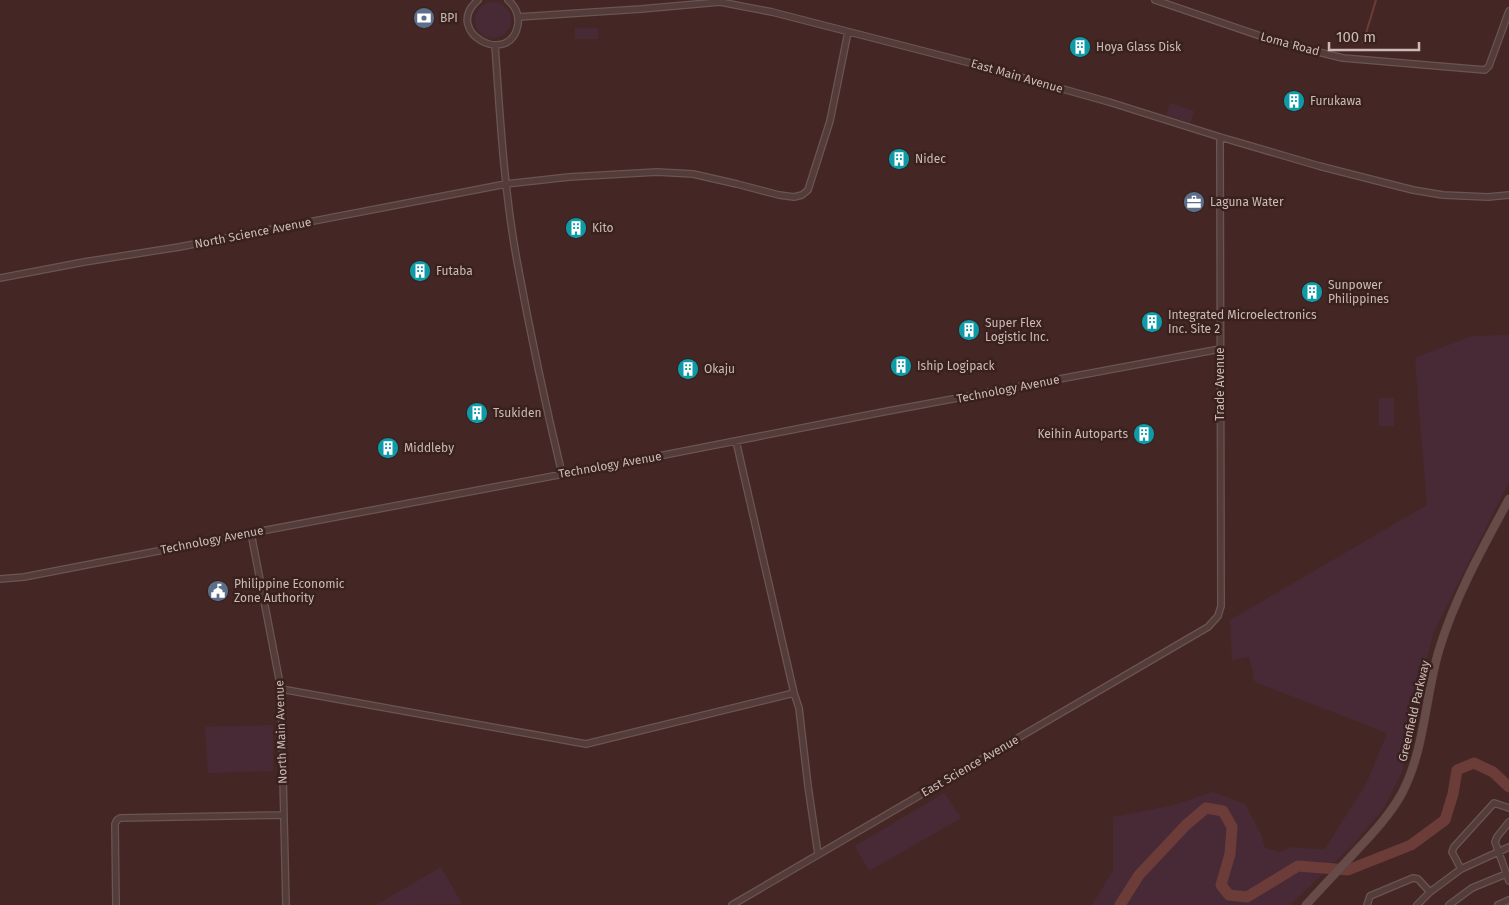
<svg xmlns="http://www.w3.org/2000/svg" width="1509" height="905" font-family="'Fira Sans',sans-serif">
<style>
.green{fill:#482a37}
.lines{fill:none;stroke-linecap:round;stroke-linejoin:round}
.stream{stroke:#6c3c38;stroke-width:2}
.river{stroke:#6c3c38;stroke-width:11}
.street-casing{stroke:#6b5552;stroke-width:8}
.secondary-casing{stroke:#5a4341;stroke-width:9}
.street{stroke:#533c3a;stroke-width:5.5}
.secondary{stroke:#674b48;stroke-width:8}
.labels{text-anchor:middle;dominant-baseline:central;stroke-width:5;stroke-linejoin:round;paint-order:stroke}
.poi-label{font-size:12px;fill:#cdbab7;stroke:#39211e;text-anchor:start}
.street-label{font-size:12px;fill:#cdbab7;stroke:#39211e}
</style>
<rect width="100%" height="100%" fill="#442725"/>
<path class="green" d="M475 20a18 18 0 1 1 36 0a18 18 0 1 1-36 0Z
M575,28H598V39H575Z
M1170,103L1194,111L1190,123L1166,115Z
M1509,335V482L1433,634L1424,671L1413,735L1402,772L1383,809L1353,845L1290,905H1092L1113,871V817L1174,805L1213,792L1245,804L1261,834L1265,848L1279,852L1292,847L1316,849H1325L1367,782L1387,733L1255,682L1249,657L1232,660L1230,620L1427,505L1415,358L1472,336Z
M1379,398H1394V426H1379Z
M273,725V771L208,773L205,727Z
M944,793L961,818L869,871L855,846Z
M441,867L462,904L376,905Z"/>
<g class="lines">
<path class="stream" d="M1363,43L1376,0"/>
<path class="river" d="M1120,905L1139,875L1186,825L1206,808L1223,811L1232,827L1230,854L1221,885L1229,895L1247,897L1298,866L1348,870L1411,845L1445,820L1453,794L1457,770L1474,763L1493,772L1509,787"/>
<g class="street-casing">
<path id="street" d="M478,0C441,32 511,69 518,24C519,14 515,6 508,0
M1155,0L1281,43L1343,58L1485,70L1489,66L1509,11
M518,17L641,9L720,2L772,12L974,64L1109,102L1220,137L1319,166L1413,190L1443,195L1488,197L1509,195
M495,45C500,117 504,190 517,261C530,332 545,403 562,474
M0,278L84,262L179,247L506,184L569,177L657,172L693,174L737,184L779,195L794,197L802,195L808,190L830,121L848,32
M251,533L281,689L286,905
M0,579L24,577L251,533L654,457L883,412L1220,349
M281,689L586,744L794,693L736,441
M794,693L799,708L808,786L818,854
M1509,822L1497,837L1495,842L1509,881
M1461,869L1452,852L1454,847L1494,803L1509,808
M116,905L115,824L117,820L120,818L284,815
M732,905C891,812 1050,720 1208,627L1218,616L1221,606L1220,137
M1367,905L1370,896L1413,878L1418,879L1430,892
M1417,905L1430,892L1461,869L1509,847
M1449,905L1472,888L1506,874
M1498,905L1509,900"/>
</g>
<g class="secondary-casing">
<path id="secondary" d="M1306,905C1322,887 1339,870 1355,852C1372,834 1390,815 1402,793C1425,749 1425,697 1439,650C1455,597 1483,547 1509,499"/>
</g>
<use href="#street" class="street"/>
<use href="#secondary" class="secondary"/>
</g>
<defs>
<g id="bank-disc" transform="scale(1.125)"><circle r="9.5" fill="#5c6f8a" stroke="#39211e"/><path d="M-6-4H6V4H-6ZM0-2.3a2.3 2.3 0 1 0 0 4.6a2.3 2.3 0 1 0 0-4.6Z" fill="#fff"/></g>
<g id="building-disc" transform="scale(1.125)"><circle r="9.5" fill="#0f9aa8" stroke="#39211e"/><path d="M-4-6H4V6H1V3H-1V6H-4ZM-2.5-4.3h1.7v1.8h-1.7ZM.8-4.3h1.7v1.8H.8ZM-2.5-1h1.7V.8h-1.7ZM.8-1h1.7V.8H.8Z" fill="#fff"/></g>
<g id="office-disc" transform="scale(1.125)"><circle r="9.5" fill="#5c6f8a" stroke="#39211e"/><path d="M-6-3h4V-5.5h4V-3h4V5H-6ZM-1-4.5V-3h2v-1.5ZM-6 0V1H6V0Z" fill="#fff"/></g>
<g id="civic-disc" transform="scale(1.125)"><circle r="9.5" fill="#5c6f8a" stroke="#39211e"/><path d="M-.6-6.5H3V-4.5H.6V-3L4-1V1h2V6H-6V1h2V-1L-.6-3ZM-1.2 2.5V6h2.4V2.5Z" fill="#fff"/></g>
</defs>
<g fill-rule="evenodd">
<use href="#bank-disc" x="424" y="18"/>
<use href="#building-disc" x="1080" y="47"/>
<use href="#building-disc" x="1294" y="101"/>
<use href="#building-disc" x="899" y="159"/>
<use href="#office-disc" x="1194" y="202"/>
<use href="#building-disc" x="576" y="228"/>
<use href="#building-disc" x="420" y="271"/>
<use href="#building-disc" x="1312" y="292"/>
<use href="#building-disc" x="1152" y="322"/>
<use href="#building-disc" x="969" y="330"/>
<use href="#building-disc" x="901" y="366"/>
<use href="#building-disc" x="688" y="369"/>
<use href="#building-disc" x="477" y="413"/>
<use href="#building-disc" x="1144" y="434"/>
<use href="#building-disc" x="388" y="448"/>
<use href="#civic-disc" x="218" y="591"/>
</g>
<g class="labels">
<g class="poi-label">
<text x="440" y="18">BPI</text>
<text x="1096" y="47">Hoya Glass Disk</text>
<text x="1310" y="101">Furukawa</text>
<text x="915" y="159">Nidec</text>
<text x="1210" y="202">Laguna Water</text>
<text x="592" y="228">Kito</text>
<text x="436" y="271">Futaba</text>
<text x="1328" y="285">Sunpower<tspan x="1328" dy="14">Philippines</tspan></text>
<text x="1168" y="315">Integrated Microelectronics<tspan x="1168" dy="14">Inc. Site 2</tspan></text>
<text x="985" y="323">Super Flex<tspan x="985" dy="14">Logistic Inc.</tspan></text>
<text x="917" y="366">Iship Logipack</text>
<text x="704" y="369">Okaju</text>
<text x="493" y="413">Tsukiden</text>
<text x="1128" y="434" text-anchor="end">Keihin Autoparts</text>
<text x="404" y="448">Middleby</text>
<text x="234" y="584">Philippine Economic<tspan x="234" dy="14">Zone Authority</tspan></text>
</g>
<g class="street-label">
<text transform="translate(1290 44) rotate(15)">Loma Road</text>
<text transform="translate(1017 76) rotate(16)">East Main Avenue</text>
<text transform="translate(253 233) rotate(-11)">North Science Avenue</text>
<text transform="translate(1220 384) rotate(-90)">Trade Avenue</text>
<text transform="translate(1008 389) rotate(-11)">Technology Avenue</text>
<text transform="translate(610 465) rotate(-10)">Technology Avenue</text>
<text transform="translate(212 540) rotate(-11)">Technology Avenue</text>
<text transform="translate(1414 711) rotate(-77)">Greenfield Parkway</text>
<text transform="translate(281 732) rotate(-92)">North Main Avenue</text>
<text transform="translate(970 766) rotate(-30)">East Science Avenue</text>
</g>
</g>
<path d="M1329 42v8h90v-8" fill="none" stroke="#cdbab7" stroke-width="2.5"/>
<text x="1336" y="42" font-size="15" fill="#cdbab7" stroke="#39211e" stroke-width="4" paint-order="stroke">100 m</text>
</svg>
